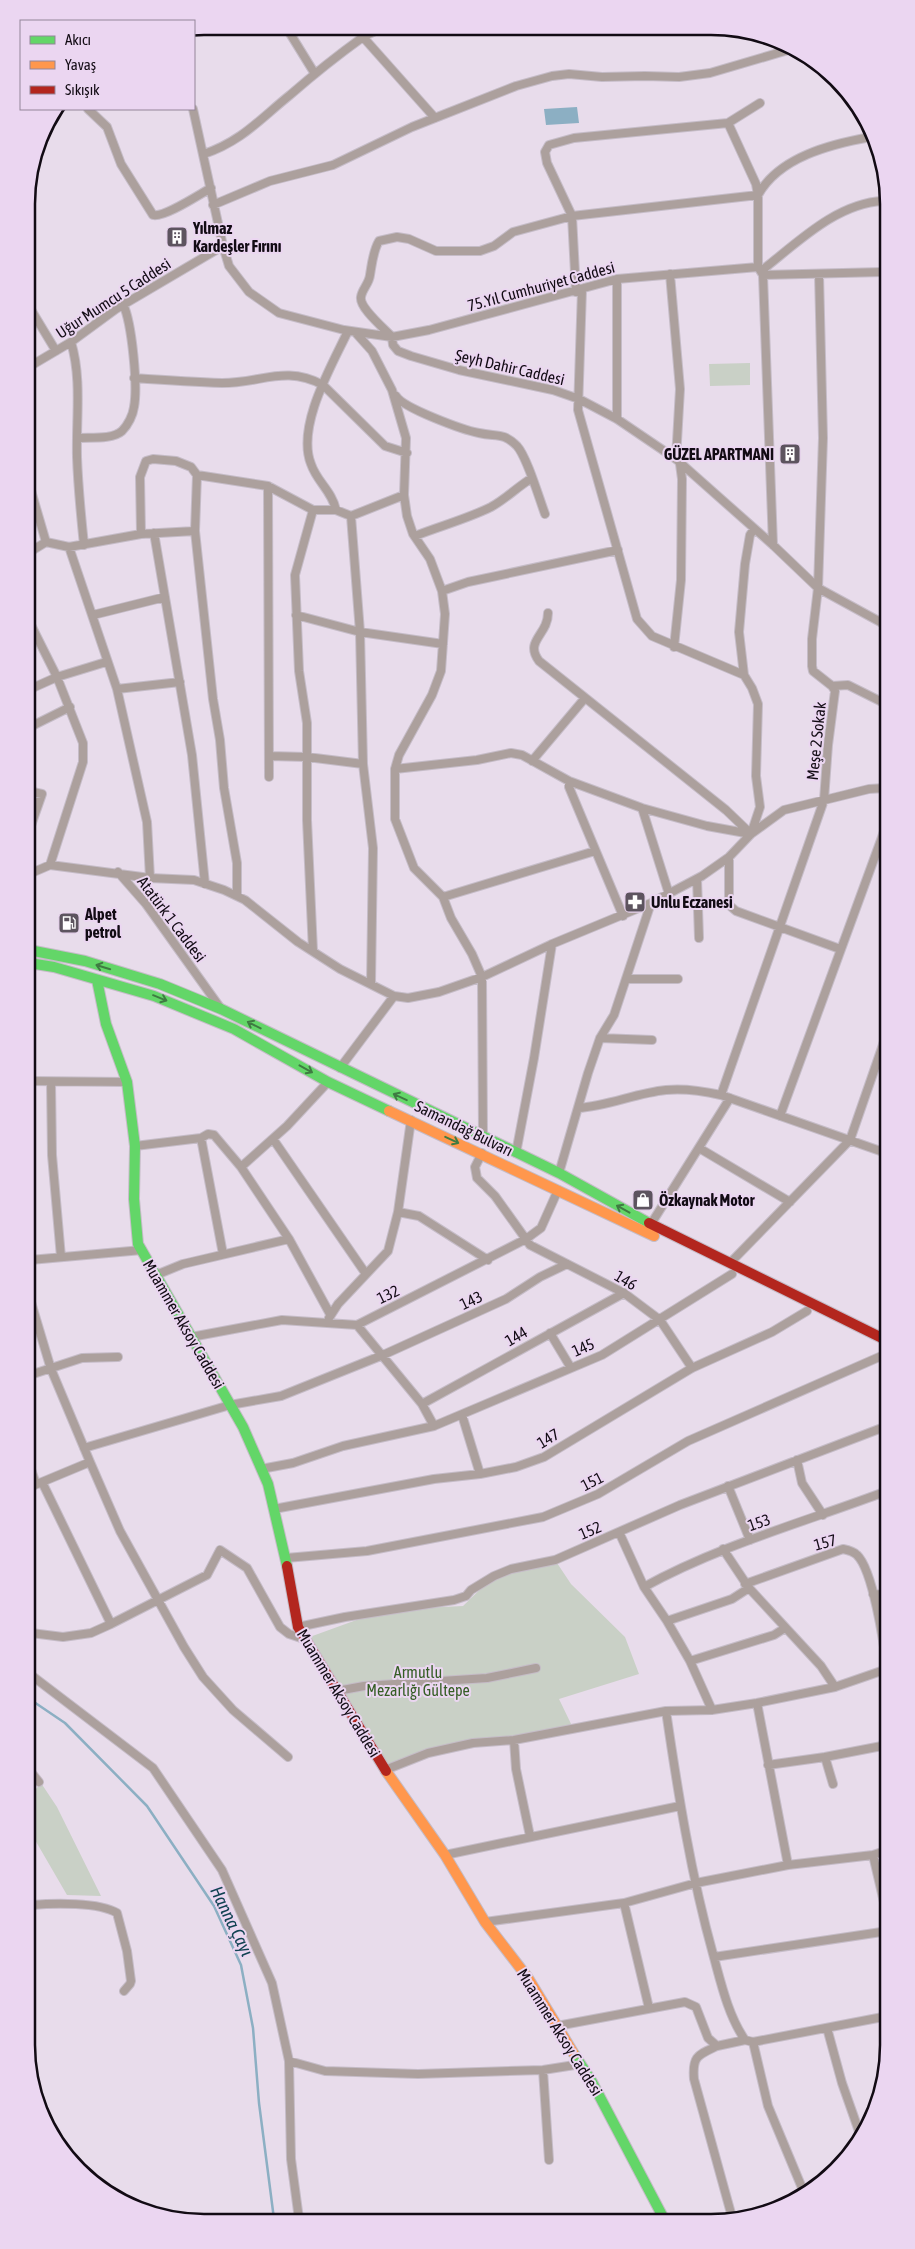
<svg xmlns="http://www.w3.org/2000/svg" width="915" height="2249" font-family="'Asap Condensed',sans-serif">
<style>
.green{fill:#c9d0c6}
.water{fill:#8cafc3}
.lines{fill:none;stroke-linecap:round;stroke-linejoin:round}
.stream{stroke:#8cafc3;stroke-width:2.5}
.street-casing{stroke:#c5bcc7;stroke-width:10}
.fast-casing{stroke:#c5bcc7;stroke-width:12}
.slow-casing{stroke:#c5bcc7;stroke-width:12}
.jam-casing{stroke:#c5bcc7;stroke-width:12}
.street{stroke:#aca09d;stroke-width:8}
.fast{stroke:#63d668;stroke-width:10}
.slow{stroke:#ff974d;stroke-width:10}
.jam{stroke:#b3261e;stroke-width:10}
.oneway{stroke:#3f7b42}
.labels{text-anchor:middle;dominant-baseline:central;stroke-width:4;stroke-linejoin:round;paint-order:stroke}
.poi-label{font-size:16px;font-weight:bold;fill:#120b14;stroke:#ebd6f1;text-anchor:start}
.street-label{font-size:16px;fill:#120b14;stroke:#ebd6f1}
.park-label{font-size:16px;fill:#355e25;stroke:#ebd6f1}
.water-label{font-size:18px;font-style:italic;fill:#104252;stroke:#ebd6f1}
.rim{fill:none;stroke:#120b14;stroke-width:2.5}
</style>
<rect width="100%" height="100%" fill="#e8dceb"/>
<path class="green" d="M750,363V385L710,386L709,364Z
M555,1560L571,1584L625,1637L639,1674L559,1699L573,1728L473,1743L385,1770L307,1638L384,1610L463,1606L494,1576Z
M41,1783L57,1807L101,1896L67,1895L31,1833V1795Z"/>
<path class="water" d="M577,107L579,123L546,125L544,109Z"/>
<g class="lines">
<path class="stream" d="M31,1700L65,1723L147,1806L214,1906L241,1965L253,2028L259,2103L274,2219"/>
<g class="street-casing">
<path id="street" d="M286,27L315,74
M383,27L363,37L435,118
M88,109L107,127L121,164L153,215C164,218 200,194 211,188
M193,109L223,246L229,266L249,292L279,313L344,330L392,337L429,330L617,279L758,267
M728,123L756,184L758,195V267L763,275L773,545
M204,154C242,141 260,119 290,95C313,75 338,55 363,37L358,27
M213,205L270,181L333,165L412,127L516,86L552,76L569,74L602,77L645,76L679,77L710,73L795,48
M761,271C796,244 836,203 883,201
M670,274L680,389L676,459
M763,275L883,272
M617,279V419
M582,290L578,410L637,619L652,636L744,675
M576,292L572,216L547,163L545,152L549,145L574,138L728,123L760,103
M27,303L56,351
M355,332L372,351L392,390L406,438L404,495L407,516L413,534L430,559L442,591L445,614L441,671L432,695L399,755L395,769V819L414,868L443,897L451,918L472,954L482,977L483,1137
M392,337C385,329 359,308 361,297C362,289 369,284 370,275C372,263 373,251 379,241L397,237L409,239L436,251H480L494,246L513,232L572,216L758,195C779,157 831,144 871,137
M392,337L393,345L398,351L411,356L459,370L553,390L579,399L617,419L676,459L773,545L818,588L884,624
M71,342C82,379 76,418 77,457C78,486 81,516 84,545
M27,368L71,342L116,309L223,246
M134,378C163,380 193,382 222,383C262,383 285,365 323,385L385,446L407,453
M396,396C403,408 463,430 479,433C497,437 503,432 517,446C527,457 539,498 545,514
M77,438C90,437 112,440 122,431C128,425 133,415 134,407C138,386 132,323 123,304
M197,475L268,486L313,510H336L351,516L404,495
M27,477L46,542L69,547L141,534L195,531
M268,486L269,777
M313,510L295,575L299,671L307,723V820L313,951
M336,510C332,491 317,482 311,464C296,426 332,365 348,331
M351,516L360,632L363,764L373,848L371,984
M154,533L192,755L205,884
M141,534L140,477L146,461L153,459L176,461L191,467L197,475L195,531L213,699L220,740L224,788L237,863V896
M415,536C440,526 467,519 491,507C506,499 517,487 532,478
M69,547L117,689L147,822L150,878
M28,553L46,542
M442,591L468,582L618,550
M548,613C548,635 524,641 539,661L726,810L751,834
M93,615L165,597
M296,615L360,632L443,644
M28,619L57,677L83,743V762L50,865
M674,647L681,580L682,479L680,464
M832,686L848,685L884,703
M117,689L180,682
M28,690L57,677L106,662
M28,728L70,707
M269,756L307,757L363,764
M532,761L585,698
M395,769L477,760L511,753L522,755L569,781L642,808L707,826L751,834
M569,781V787L623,916
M28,791L42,794L29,831
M642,808L669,894
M751,834L760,807L756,776L758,704L752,688L744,675L739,632L745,564L750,535L754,529
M729,857V905L736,911L840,949
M118,872L146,904L219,1006
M29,874L50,865L150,878L194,880L224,890L245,900L298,942L340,969L394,996L408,998L439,992L482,977L552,944L651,903L702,876L729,857L751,834L784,810L869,789L885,788
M697,879L699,938
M443,897L595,851
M626,979H678
M600,1038L652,1040
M340,1068L394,996
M29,1081L127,1082
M51,1082L52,1155L61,1257
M328,1082L287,1126L241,1167L289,1239L330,1314
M721,1095L824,800L828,745L835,691L832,686L813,671L812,666V639L818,588L823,438L819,274
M578,1108C608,1106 636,1093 666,1090C685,1088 703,1091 721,1095L886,1153
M780,1116L885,829
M201,1138L208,1134L214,1135L241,1167
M273,1139L366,1274
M135,1146L201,1138L223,1254
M699,1148L790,1202
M482,1153L475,1167L477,1178L495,1196L530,1245L624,1293L660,1320L692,1368
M516,1153L534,1058L552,944
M559,1173L588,1073L600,1038L614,1015L651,903
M398,1212L419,1216L488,1260
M651,1224L730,1098
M30,1260L142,1250
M730,1263L850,1140L885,1039
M156,1275L183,1264L289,1239
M30,1299L51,1369L90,1462L120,1531L184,1647L203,1677L233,1710L288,1757
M329,1318L338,1304L388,1251L398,1212L411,1120
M550,1333L571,1368
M191,1337L282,1320L357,1325L526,1239L541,1228L558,1190
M30,1375L82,1358L118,1357
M422,1404L624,1293
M462,1415L480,1474
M434,1426L602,1355L732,1274
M84,1448L230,1405L281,1396L383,1355L506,1299L540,1277L567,1264
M797,1460L802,1483L823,1515
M30,1467L36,1484
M261,1469L293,1463L343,1446L434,1426L422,1404L357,1325
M42,1482L111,1624
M728,1486L750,1540
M30,1487L90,1462
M274,1509L434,1479L480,1474L516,1467L544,1457L692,1368L772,1332L807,1311
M619,1532L644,1587L667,1621L690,1661L712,1710
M723,1549L749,1588L821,1666L835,1687
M286,1558L367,1551L543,1517L598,1494L688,1441L886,1354
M745,1584L843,1549C848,1550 853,1551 857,1555C873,1570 884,1644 887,1668
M644,1587C720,1545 805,1522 887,1491
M873,1594L887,1595
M667,1621L732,1599L749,1588
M298,1627L345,1617L454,1600L466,1596L471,1590L494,1576L511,1569L555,1560L680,1505L887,1426
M31,1633L63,1637L91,1633L111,1624L207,1575L220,1550L247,1568L280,1627L289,1634L304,1639
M690,1661L774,1635L785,1628
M31,1675L153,1768L222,1870L272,1983L289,2061L291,2159L299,2219
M337,1691L364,1686L487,1678L536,1668
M757,1703L788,1865
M666,1711C678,1793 691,1875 713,1954C721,1983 728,2015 745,2040
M514,1740L516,1769L530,1836
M825,1757L887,1745
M768,1765L825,1757L833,1784
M385,1770L428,1753L473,1743L514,1740L666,1711L712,1710L757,1703L835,1687L887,1669
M31,1772L39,1782
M445,1855L680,1806
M873,1855L888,1919
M624,1903L649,2008
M32,1905C54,1903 99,1902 117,1913L127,1951L131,1981L130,1984L124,1991
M485,1922L624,1903L696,1883L788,1865L873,1855L888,1850
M714,1957L888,1931
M557,2026L685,2002L696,2007L708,2038L717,2046L745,2040L753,2042L888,2016
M827,2028L842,2083L861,2137
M753,2042L768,2106L805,2195
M717,2046C698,2055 692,2056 694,2079L732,2217
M289,2061L325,2071L418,2074L543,2070L581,2064
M543,2070L549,2160"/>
</g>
<g class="fast-casing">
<path id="fast" d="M29,950L85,961L160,984L221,1009L559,1173L649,1223
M29,963L54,967L154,996L234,1029L328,1082L389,1111
M97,980L106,1024L127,1082L135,1146L134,1199L138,1244L243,1427L268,1484L287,1566
M574,2054L592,2082L663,2217"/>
</g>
<g class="slow-casing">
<path id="slow" d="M389,1111L654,1236
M386,1771L445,1855L485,1922L528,1978L574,2054"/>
</g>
<g class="jam-casing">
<path id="jam" d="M649,1223L886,1340
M287,1566L298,1627L386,1771"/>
</g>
<use href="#street" class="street"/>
<use href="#fast" class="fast"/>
<use href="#slow" class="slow"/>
<use href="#jam" class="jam"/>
</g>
<defs><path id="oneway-shaft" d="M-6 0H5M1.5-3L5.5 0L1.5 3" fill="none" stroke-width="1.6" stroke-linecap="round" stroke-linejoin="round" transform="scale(1.25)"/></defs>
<g class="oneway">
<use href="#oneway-shaft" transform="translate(103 967) rotate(-163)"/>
<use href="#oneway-shaft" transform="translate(160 998) rotate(22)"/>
<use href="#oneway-shaft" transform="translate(254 1025) rotate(-153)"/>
<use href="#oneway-shaft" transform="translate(306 1069) rotate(29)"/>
<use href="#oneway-shaft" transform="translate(400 1097) rotate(-155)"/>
<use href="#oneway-shaft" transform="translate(452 1140) rotate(25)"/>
<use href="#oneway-shaft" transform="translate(623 1209) rotate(-151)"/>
</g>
<defs>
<g id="building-square" transform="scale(1.125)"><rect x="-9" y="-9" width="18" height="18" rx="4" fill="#5d545f" stroke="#ebd6f1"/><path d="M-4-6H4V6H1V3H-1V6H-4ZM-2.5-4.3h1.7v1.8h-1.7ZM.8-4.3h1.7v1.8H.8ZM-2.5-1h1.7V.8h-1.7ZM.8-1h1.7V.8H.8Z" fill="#fff"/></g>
<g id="pharmacy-square" transform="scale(1.125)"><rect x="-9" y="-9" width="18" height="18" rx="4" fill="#5d545f" stroke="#ebd6f1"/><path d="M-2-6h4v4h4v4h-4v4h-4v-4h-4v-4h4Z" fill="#fff"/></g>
<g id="fuel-square" transform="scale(1.125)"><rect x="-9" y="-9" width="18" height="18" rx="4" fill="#5d545f" stroke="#ebd6f1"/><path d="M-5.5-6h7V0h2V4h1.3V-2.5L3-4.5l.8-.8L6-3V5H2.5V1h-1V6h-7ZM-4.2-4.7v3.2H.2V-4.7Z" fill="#fff"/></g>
<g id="shop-square" transform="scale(1.125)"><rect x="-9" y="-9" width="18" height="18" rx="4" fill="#5d545f" stroke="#ebd6f1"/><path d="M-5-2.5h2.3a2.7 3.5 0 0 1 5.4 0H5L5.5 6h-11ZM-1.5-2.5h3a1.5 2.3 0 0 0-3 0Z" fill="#fff"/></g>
</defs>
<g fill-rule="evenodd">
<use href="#building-square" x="177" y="237"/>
<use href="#building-square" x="790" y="454"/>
<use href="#pharmacy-square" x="635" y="902"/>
<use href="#fuel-square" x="69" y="923"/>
<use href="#shop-square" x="643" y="1200"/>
</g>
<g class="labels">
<g class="poi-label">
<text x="193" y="228">Yılmaz<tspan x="193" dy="18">Kardeşler Fırını</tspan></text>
<text x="774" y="454" text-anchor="end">GÜZEL APARTMANI</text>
<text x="651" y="902">Unlu Eczanesi</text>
<text x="85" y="914">Alpet<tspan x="85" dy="18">petrol</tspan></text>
<text x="659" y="1200">Özkaynak Motor</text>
</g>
<g class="street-label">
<text transform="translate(541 286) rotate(-15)">75.Yıl Cumhuriyet Caddesi</text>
<text transform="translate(113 298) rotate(-33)">Uğur Mumcu 5 Caddesi</text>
<text transform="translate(510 367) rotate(13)">Şeyh Dahir Caddesi</text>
<text transform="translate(816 741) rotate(-84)">Meşe 2 Sokak</text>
<text transform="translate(172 919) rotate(53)">Atatürk 1 Caddesi</text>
<text transform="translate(464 1128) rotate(26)">Samandağ Bulvarı</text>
<text transform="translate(626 1280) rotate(31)">146</text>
<text transform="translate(388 1294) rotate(-26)">132</text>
<text transform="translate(471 1300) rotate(-25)">143</text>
<text transform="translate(184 1324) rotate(60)">Muammer Aksoy Caddesi</text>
<text transform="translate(516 1336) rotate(-30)">144</text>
<text transform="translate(583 1347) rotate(-24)">145</text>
<text transform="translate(548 1438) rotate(-31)">147</text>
<text transform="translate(592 1481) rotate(-27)">151</text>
<text transform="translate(759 1522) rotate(-19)">153</text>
<text transform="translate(590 1530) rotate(-23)">152</text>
<text transform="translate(825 1542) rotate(-15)">157</text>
<text transform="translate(339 1693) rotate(59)">Muammer Aksoy Caddesi</text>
<text transform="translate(560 2032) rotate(58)">Muammer Aksoy Caddesi</text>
</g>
<g class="park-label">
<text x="418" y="1672">Armutlu<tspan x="418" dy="18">Mezarlığı Gültepe</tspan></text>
</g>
<g class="water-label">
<text transform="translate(232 1921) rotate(64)">Hanna Çayı</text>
</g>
</g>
<path d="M0 0H915V2249H0ZM204 35H711A169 169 0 0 1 880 204V2045A169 169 0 0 1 711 2214H204A169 169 0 0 1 35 2045V204A169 169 0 0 1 204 35Z" fill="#ebd6f1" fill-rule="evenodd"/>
<path class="rim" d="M204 35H711A169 169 0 0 1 880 204V2045A169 169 0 0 1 711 2214H204A169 169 0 0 1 35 2045V204A169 169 0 0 1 204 35Z"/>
<rect x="20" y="20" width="175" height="90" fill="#ebd6f1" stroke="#948599"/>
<rect x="30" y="36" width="25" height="8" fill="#63d668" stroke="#948599"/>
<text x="65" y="45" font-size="15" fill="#120b14">Akıcı</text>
<rect x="30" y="61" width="25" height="8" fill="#ff974d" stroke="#948599"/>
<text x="65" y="70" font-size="15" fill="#120b14">Yavaş</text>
<rect x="30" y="86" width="25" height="8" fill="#b3261e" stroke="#948599"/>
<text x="65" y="95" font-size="15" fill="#120b14">Sıkışık</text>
</svg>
